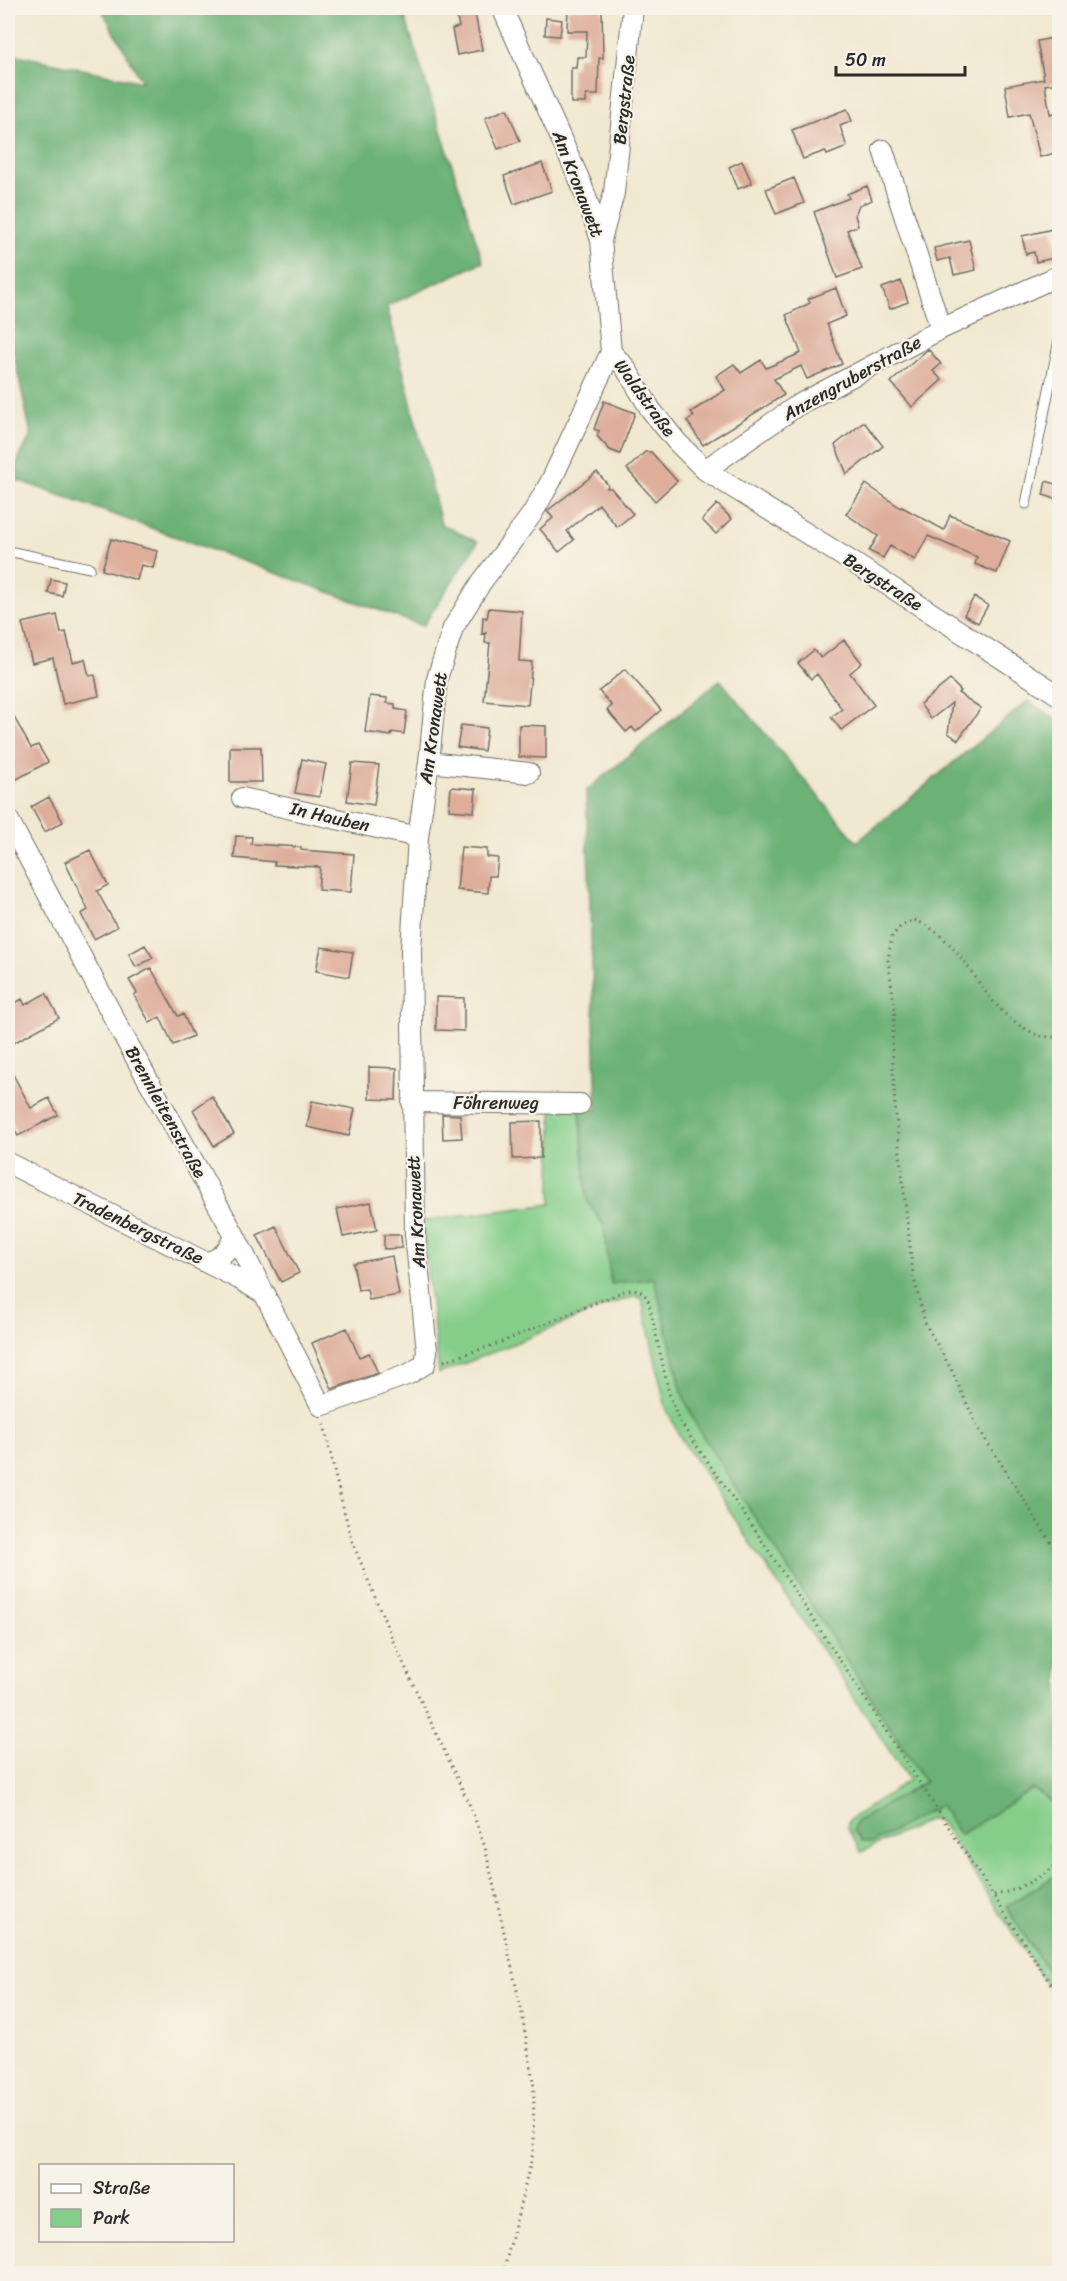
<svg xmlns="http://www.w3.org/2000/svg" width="1067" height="2281" font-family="Sriracha,sans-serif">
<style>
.green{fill:#85ce8a;stroke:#587c5a;stroke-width:1.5}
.forest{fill:#6cb176;stroke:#4c6e50;stroke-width:1.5}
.building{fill:#deae9b}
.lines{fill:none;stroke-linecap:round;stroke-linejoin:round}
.lane-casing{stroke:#706d65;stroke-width:11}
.street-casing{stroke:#706d65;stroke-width:22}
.path{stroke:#706d65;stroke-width:3;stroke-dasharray:1.5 4.5;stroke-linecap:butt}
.lane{stroke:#fff;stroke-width:9}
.street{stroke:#fff;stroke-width:20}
.labels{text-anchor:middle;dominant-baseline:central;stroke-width:4.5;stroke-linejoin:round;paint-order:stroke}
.street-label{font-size:18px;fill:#2b2b2b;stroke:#f7f3e8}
</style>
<rect width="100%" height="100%" fill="#f7f3e8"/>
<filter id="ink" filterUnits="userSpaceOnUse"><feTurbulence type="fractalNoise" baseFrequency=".0167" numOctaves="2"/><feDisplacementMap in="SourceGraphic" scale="12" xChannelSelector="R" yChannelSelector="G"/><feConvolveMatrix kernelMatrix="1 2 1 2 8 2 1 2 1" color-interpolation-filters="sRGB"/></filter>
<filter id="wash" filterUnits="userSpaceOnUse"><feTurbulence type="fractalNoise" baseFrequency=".008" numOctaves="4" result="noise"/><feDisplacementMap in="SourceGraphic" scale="24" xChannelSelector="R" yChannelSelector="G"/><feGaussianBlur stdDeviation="1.35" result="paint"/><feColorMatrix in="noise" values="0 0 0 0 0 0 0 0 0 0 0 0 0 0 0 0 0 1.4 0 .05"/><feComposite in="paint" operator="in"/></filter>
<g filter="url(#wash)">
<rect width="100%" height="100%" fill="#f1e8d0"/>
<path class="green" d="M552,1109H580L587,1201L604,1226L611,1284L654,1277L683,1395L697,1427L925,1782L856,1822L940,1805L960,1835L1032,1789L1059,1806V1838L1050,1845L1059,1862V1873L1006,1907L1059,1989V2004L942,1824L933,1818L861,1852L847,1827L849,1820L909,1780L680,1437L666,1408L642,1300L636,1296L611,1304L439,1374L422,1221L551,1204Z"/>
<path class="forest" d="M101,8H402L483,262L387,306L441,524L478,542L423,626L9,477L31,435L8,325V53L142,82Z
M720,680L857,842L1028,701L1059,721V1806L1032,1789L960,1835L940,1805L872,1843L861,1841L853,1830L856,1822L925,1782L697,1427L683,1395L654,1278L611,1284L604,1226L587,1201L580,1109L597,1110L586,791Z
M1059,1873V1989L1006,1907Z"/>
<g id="blocks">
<path class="building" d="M455,8H474L482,50L457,55L452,29L459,27Z
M568,8H602L603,58H599L598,95H586V103H571V68H576L577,57H586L587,31H567Z
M546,18L562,20L560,36L545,35Z
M1059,37V83L1045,85L1050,114L1059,112V152L1040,157L1029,113L1010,117L1005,86L1044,79L1037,41Z
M507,109L520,141L498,149L485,118Z
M847,109L852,121L840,126L847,147L827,155L825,151L803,159L792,130Z
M742,161L752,183L738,189L729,167Z
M542,163L552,191L514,204L504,176Z
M794,178L804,203L776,214L766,189Z
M867,186L872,200L859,205L855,215L858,226L847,230L862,269L837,278L814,212L849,198L847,194Z
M1053,229L1058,257L1036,262L1034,252L1026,254L1022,236Z
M969,240L976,270L954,275L950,258L937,261L934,248Z
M901,281L908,302L890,309L882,288Z
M836,288L846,316L827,324L842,364L807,379L801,366L774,379L784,395L703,445L687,421L694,416L691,412L725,390L716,376L734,364L741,373L761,360L766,368L801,353L786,315L810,303L808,299Z
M928,349L941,364L933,371L942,380L912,407L891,382Z
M604,401L635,413L620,454L610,450L597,436L599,431L594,429Z
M864,422L883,446L847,474L835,445Z
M645,452H651L677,481L655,501L627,469Z
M597,472L608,485L607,488H611L633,514L617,527L599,504L567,531L574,540L559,552L540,529L553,518L547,511Z
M1046,481L1059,485V500L1043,495Z
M866,484L901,508L902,507L944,530L950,515L1010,541L997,573L975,564L977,557L928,536L915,560L890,546L883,558L869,551L878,536L846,514Z
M717,504L732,519L716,534L702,520Z
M111,539L157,551L153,568L141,565L137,580L102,570Z
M51,579L65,582L62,596L48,593Z
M974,597L988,605L978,623L964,615Z
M489,608L522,611L519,661L532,662L528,705L484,701L490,643H485L486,633L482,634L483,617L487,618Z
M57,615L61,633L66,632L73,662L85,659L89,676L95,675L99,696L63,704L53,658L32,663L22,623Z
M844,640L862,663L850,673L874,705L841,730L831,717L842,709L817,674L811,679L798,663L814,650L821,658Z
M625,669L661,710L636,732L632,727L626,732L607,710L612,706L599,691Z
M950,680L961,691L958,693L981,708L958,740L948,733L952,703L931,719L920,704Z
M370,696L387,698V703L395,704V709L407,711L404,734L392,732L391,736L365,732Z
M8,706L31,748L38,745L48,762L8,784Z
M461,725L487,728L484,751L457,747Z
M519,725L546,726V758L519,757Z
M230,747H261L262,782H230Z
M302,759L326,764L319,797L295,793Z
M352,763L379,765L374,805L347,801Z
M451,787L476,789L474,812L449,810Z
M49,797L63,822L45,832L31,807Z
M236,836L252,837L251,844L301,847V850L354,854L351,892L318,890L320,867L274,865L275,862L234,858Z
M461,847L487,849V857L498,858L496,876H489L488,893L457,890Z
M90,850L108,885L97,891L117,927L94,939L81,914L88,910L65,862Z
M145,945L153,958L136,967L129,954Z
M321,947L353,952L349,977L316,971Z
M151,968L178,1016L183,1014L193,1036L173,1045L160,1017L150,1023L134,995L137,993L129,980Z
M46,993L59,1018L8,1046V1007L22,999L25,1005Z
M436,997L464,998V1031L436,1030Z
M8,1065L31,1108L49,1098L58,1115L18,1136L8,1116Z
M369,1067L397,1068L396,1100L369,1099Z
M212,1096L234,1134L214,1146L193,1110Z
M312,1101L355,1109L349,1136L307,1127Z
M442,1114L460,1115L462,1138L443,1139Z
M541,1121V1158L513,1159L512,1122Z
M371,1202L377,1230L343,1237L337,1209Z
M276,1226L299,1273L281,1282L257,1235Z
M384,1235H401L402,1248L384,1249Z
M392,1256L399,1295L369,1300L367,1289L358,1290L353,1263Z
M347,1328L359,1357L369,1353L378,1373L332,1389L312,1343Z"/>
</g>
</g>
<g filter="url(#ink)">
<use href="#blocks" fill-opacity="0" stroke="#706d65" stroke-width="1.5"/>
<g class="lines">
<g class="lane-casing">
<path id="lane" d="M1026,504L1060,335
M8,551L90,568"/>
</g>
<g class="street-casing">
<path id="street" d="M883,150L941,329
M601,240L614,193L633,8
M611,352L625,367L651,410L677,442L705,470L849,560L1060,696
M705,470L798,405L941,329L1060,275
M429,762L529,773
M242,798L418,837
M8,819L123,1035L234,1234L321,1406L409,1374L425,1364L427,1351L415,1234L411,950L418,837L429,762L437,679L453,628L481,583L532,514L551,481L611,352L601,240L581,183L502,8
M412,1102L580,1104
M8,1163L239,1279L266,1295
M207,1262C221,1259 231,1248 234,1234"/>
</g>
<path class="path" d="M1060,1037C1053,1037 1047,1037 1041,1036C1035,1035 1030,1031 1024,1028C978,1003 965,938 914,920L901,926L892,936L888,960L895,1009L892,1046L895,1107L913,1275L925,1323L951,1369L977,1426L1060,1557
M444,1361L497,1344L624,1291C636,1288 640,1289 648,1299L669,1393L678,1419L757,1533L1060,1998
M324,1424L336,1479L352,1541L393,1641L471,1808L485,1847L522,2013L534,2087L533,2153L503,2274
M994,1895C1020,1891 1039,1877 1060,1862"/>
<use href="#lane" class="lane"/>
<use href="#street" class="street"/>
</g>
</g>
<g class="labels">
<g class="street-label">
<text transform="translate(624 100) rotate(-84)">Bergstraße</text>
<text transform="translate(578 184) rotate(69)">Am Kronawett</text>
<text transform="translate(852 378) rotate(-29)">Anzengruberstraße</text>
<text transform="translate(645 398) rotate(54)">Waldstraße</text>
<text transform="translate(883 582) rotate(33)">Bergstraße</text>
<text transform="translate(433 728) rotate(-82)">Am Kronawett</text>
<text transform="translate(330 817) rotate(13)">In Hauben</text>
<text x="496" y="1103">Föhrenweg</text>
<text transform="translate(166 1112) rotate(61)">Brennleitenstraße</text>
<text transform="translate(416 1212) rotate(-93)">Am Kronawett</text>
<text transform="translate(138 1228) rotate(26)">Tradenbergstraße</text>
</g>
</g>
<rect width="1067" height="2281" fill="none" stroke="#f7f3e8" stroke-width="30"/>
<rect x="39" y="2164" width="195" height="78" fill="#f7f3e8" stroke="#a5a39c" stroke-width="1.5"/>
<rect x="51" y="2184" width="30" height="9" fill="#ffffff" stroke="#a5a39c" stroke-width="1.5"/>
<text x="93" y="2194" font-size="18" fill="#2b2b2b">Straße</text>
<rect x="51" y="2209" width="30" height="18" fill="#85ce8a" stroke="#a5a39c" stroke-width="1.5"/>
<text x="93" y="2224" font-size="18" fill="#2b2b2b">Park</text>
<path d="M836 66v9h129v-9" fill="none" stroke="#2b2b2b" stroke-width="3"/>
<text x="845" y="66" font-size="18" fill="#2b2b2b" stroke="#f7f3e8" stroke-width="4.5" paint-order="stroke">50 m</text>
</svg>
